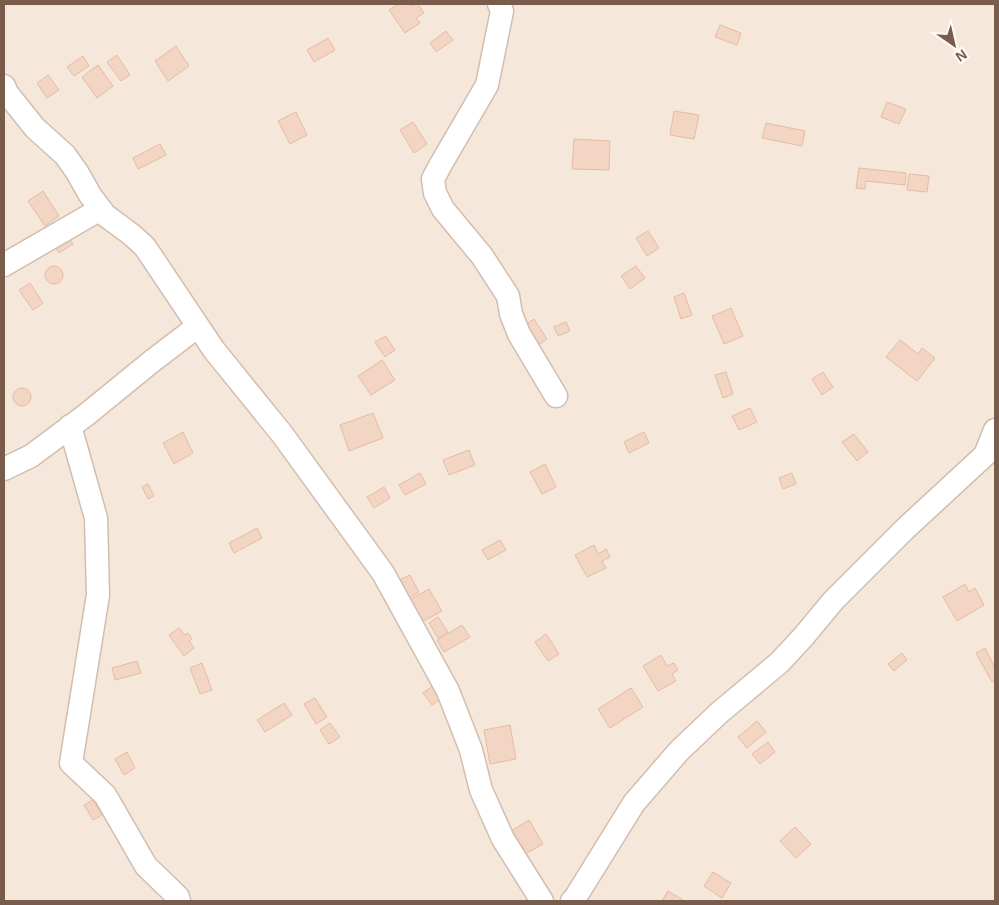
<svg xmlns="http://www.w3.org/2000/svg" width="999" height="905" font-family="Helvetica,sans-serif">
<style>
.residential{fill:#f5e8da}
.building{fill:#f3d5c3;stroke:#e6bba3}
.lines{fill:none;stroke-linecap:round;stroke-linejoin:round}
.minor-casing{stroke:#d1beb0;stroke-width:25}
.minor{stroke:#fff;stroke-width:22}
</style>
<rect width="100%" height="100%" fill="#fdf6ec"/>
<path class="residential" d="M4,4H995V901H4Z"/>
<path class="building" d="M398,4H409L410,6L415,4H418L424,13L416,18L420,23L405,33L389,10Z
M720,25L741,33L737,45L715,37Z
M446,31L453,40L436,52L430,43Z
M328,38L335,50L314,62L307,50Z
M176,46L189,66L168,81L155,61Z
M117,55L130,75L121,81L107,62Z
M83,56L89,66L74,76L67,67Z
M98,65L113,86L97,98L82,77Z
M48,75L59,90L47,98L37,83Z
M887,102L906,109L899,124L881,117Z
M674,111L699,115L694,139L670,135Z
M296,112L307,135L290,144L278,121Z
M413,122L427,144L414,153L400,130Z
M766,123L805,131L802,146L762,138Z
M574,139L610,141L609,170L572,169Z
M160,144L166,155L138,169L133,158Z
M859,168L906,173L905,185L866,181L865,189L856,188Z
M909,174L929,176L927,192L907,190Z
M43,191L59,216L45,226L28,201Z
M648,231L659,248L647,256L636,238Z
M67,235L73,244L59,253L53,243Z
M636,266L645,278L630,289L621,276Z
M45 275a9 9 0 1 1 18 0a9 9 0 1 1-18 0Z
M30,283L43,303L33,310L19,290Z
M684,293L692,315L681,319L674,297Z
M731,308L743,336L724,344L712,316Z
M534,319L547,339L538,345L525,325Z
M566,322L570,331L558,336L554,327Z
M386,336L395,350L385,357L375,342Z
M900,340L918,354L922,348L935,358L917,381L886,357Z
M382,360L395,380L371,395L358,376Z
M726,372L733,394L723,398L715,375Z
M823,372L833,387L822,395L812,379Z
M13 397a9 9 0 1 1 18 0a9 9 0 1 1-18 0Z
M750,408L757,422L739,430L732,416Z
M373,413L383,438L349,451L340,425Z
M183,432L193,453L174,464L163,443Z
M644,432L649,443L629,453L624,442Z
M854,434L868,452L857,461L842,442Z
M469,450L475,465L449,475L443,460Z
M545,464L556,487L542,494L530,472Z
M420,473L426,484L405,495L399,485Z
M792,473L796,484L783,489L779,478Z
M148,484L154,496L148,499L142,487Z
M384,487L390,498L374,508L367,497Z
M257,528L262,538L234,553L229,543Z
M500,540L506,550L488,560L482,550Z
M594,545L598,554L606,549L610,557L602,561L606,568L587,577L575,555Z
M410,575L419,592L409,598L399,580Z
M965,584L969,592L975,588L984,605L957,621L943,597Z
M429,589L442,611L422,622L409,600Z
M438,617L448,632L438,638L429,623Z
M462,625L470,637L444,652L437,640Z
M179,628L185,635L188,633L192,639L189,641L194,648L184,656L169,635Z
M546,634L559,654L548,661L535,642Z
M985,648L995,668V680L992,682L976,653Z
M902,653L907,660L894,671L888,664Z
M661,655L667,666L674,663L678,670L672,674L676,681L658,691L643,666Z
M137,661L141,673L115,680L112,668Z
M202,663L212,690L200,694L190,668Z
M433,686L442,698L432,705L423,693Z
M631,688L643,707L610,728L598,709Z
M315,698L327,717L316,724L304,704Z
M284,703L292,715L265,732L257,720Z
M757,721L766,732L747,748L738,737Z
M330,723L340,737L329,744L320,730Z
M510,725L516,759L490,764L484,730Z
M768,742L775,752L760,764L752,754Z
M127,752L135,768L124,775L115,759Z
M93,800L102,815L93,820L84,805Z
M529,820L543,844L525,854L511,831Z
M795,827L811,844L796,858L780,841Z
M713,872L731,883L722,898L704,886Z
M668,891L683,900L682,901H662Z"/>
<g class="lines">
<g class="minor-casing">
<path id="minor" d="M499,4L502,11L487,85L441,164L433,179L435,193L443,209L482,256L508,296L511,314L519,334L556,396
M4,86L7,93L35,128L65,155L77,172L90,195L105,215L132,235L145,247L214,350L282,434L383,573L448,691L471,750L481,790L503,839L542,901
M4,265L92,214
M70,426L96,518L98,595L71,763L105,795L146,866L178,897L179,901
M4,469L31,456L86,415L151,362L198,326
M572,901L575,898L634,803L679,751L719,713L780,662L804,636L833,601L906,528L985,455L995,430"/>
</g>
<use href="#minor" class="minor"/>
</g>
<rect width="999" height="905" fill="none" stroke="#7a5c4d" stroke-width="10"/>
<g transform="translate(954 45) rotate(146)" stroke="#fffaf3" stroke-width="4" paint-order="stroke">
<path d="M0-4L9 19L0 12L-9 19Z" fill="#7a5c4d"/>
<text y="-8" font-size="14" font-weight="bold" text-anchor="middle" fill="#7a5c4d">N</text>
</g>
</svg>
